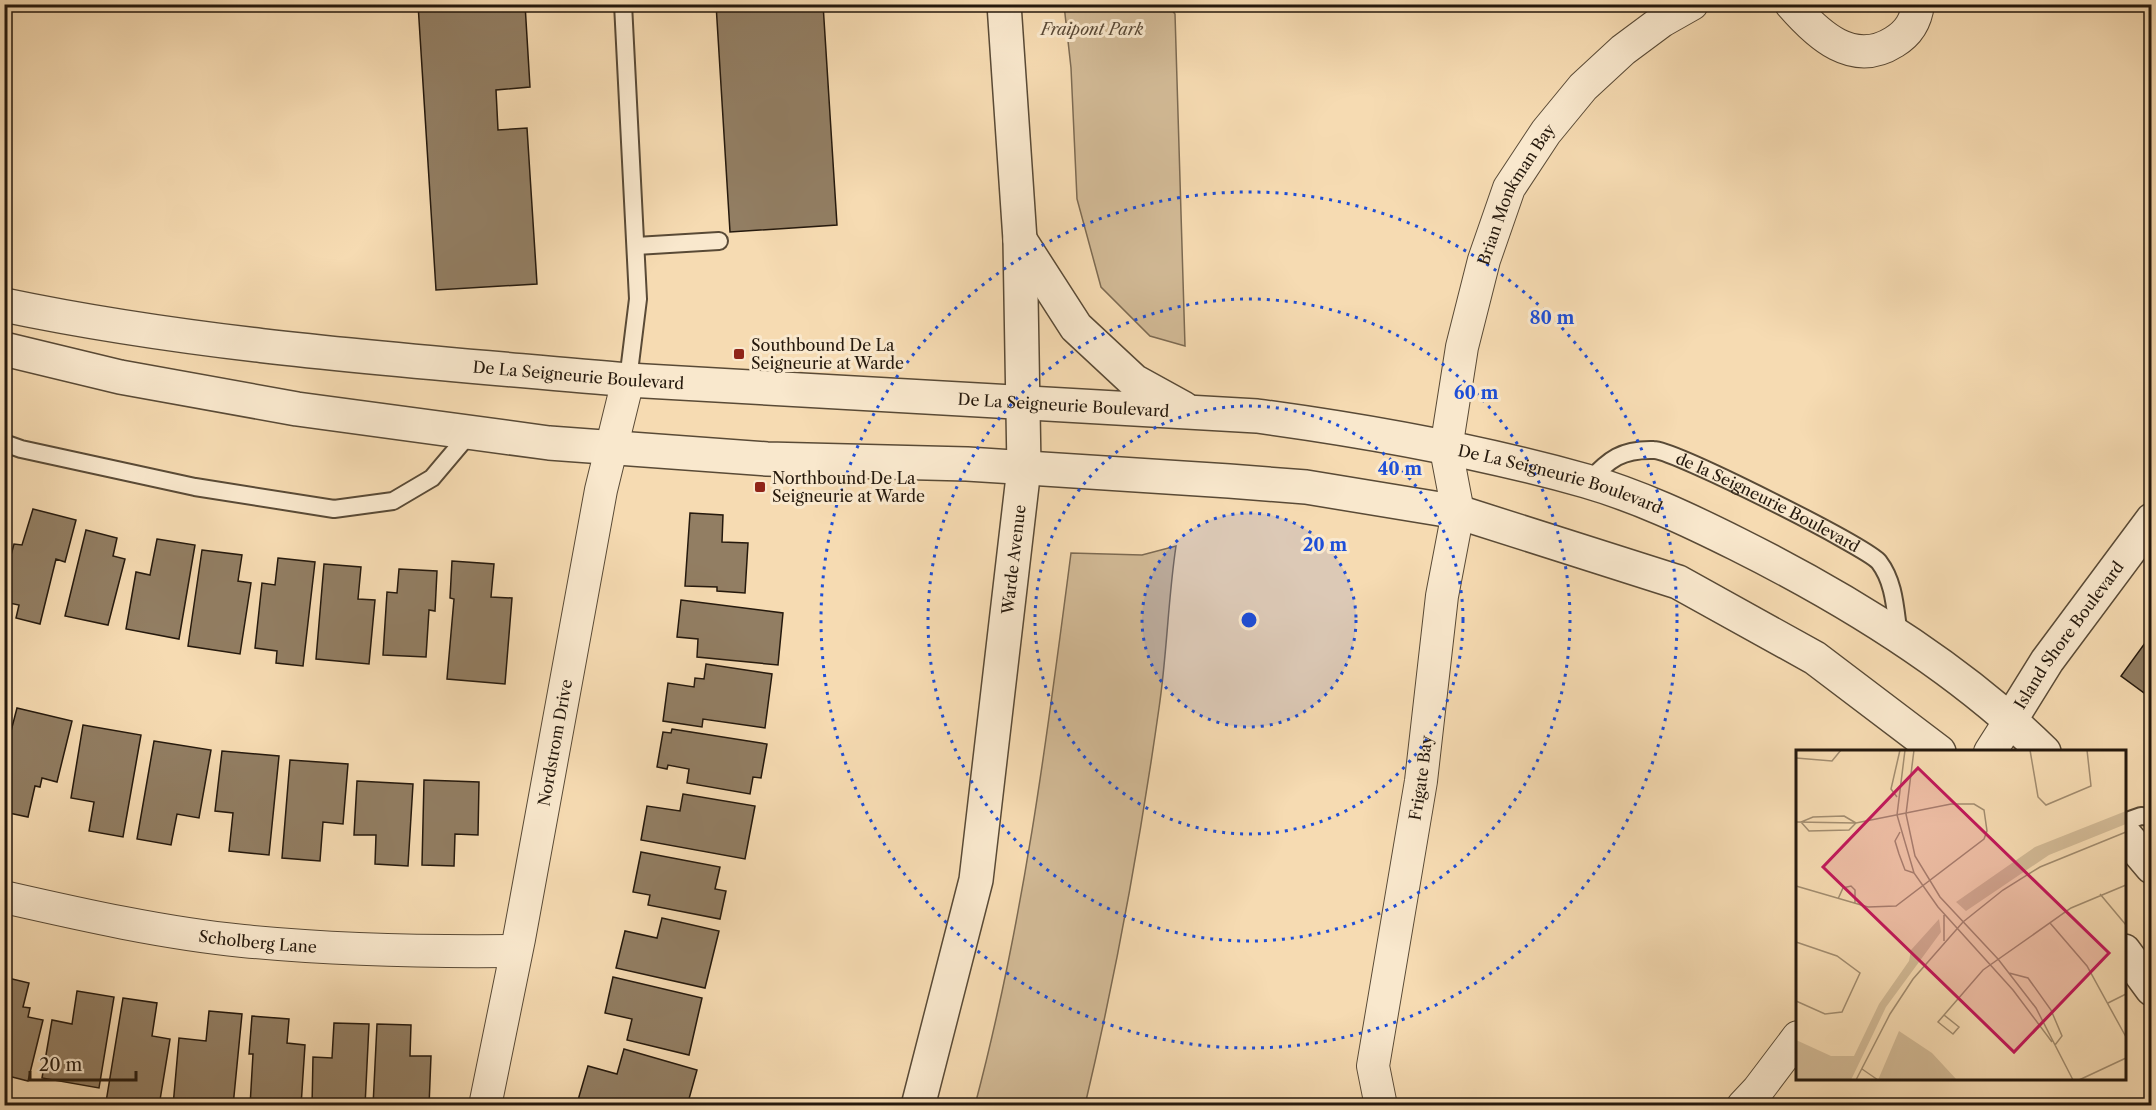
<svg xmlns="http://www.w3.org/2000/svg" width="2156" height="1110" font-family="'Libre Caslon Text',serif">
<style>
.green{fill:#d2ba96;stroke:#7c6a52;stroke-width:1.5}
.building{fill:#927e63;stroke:#25190d;stroke-width:1.5}
.lines{fill:none;stroke-linecap:round;stroke-linejoin:round}
.service-casing{stroke:#594a36;stroke-width:20}
.minor-casing{stroke:#594a36;stroke-width:34}
.tertiary-casing{stroke:#594a36;stroke-width:36}
.service{stroke:#f9e8cd;stroke-width:16}
.minor{stroke:#f9e8cd;stroke-width:32}
.tertiary{stroke:#f9e8cd;stroke-width:33}
.ring{fill:none;stroke:#1d4ed8;stroke-width:3;stroke-dasharray:3 6}
.poi-dot{fill:#8f2418;stroke:#f9e8cd;stroke-width:2}
.labels{text-anchor:middle;dominant-baseline:central;stroke-width:6;stroke-linejoin:round;paint-order:stroke}
.park-label{font-size:16px;font-style:italic;fill:#594936;stroke:#f9e8cd}
.street-label{font-size:16px;fill:#25190d;stroke:#f9e8cd}
.poi-label{font-size:16px;fill:#25190d;stroke:#f9e8cd;text-anchor:start}
.inset-road{fill:none;stroke:#a28d70;stroke-width:1.5}
.view{fill:#c2185b;fill-opacity:0.15;stroke:#c2185b;stroke-width:3}
.inset-edge{fill:none;stroke:#25190d;stroke-width:3}
.centre{fill:#1d4ed8;stroke:#f9e8cd;stroke-width:3}
.ring-label{font-size:18px;text-anchor:middle;font-weight:bold;fill:#1d4ed8;stroke:#f9e8cd;stroke-width:6;stroke-linejoin:round;paint-order:stroke}
</style>
<rect width="100%" height="100%" fill="#f6dbb2"/>
<filter id="stains"><feTurbulence type="fractalNoise" baseFrequency=".00333" numOctaves="4"/><feColorMatrix values="0 0 0 0 .2 0 0 0 0 .09 0 0 0 0 .02 0 0 0 .5 -.17"/></filter>
<radialGradient id="worn" r=".72"><stop offset=".6" stop-color="#630" stop-opacity="0"/><stop offset="1" stop-color="#630" stop-opacity=".3"/></radialGradient>
<path class="green" d="M1064,5H1168L1175,14L1185,346L1150,336L1101,287L1077,199L1071,68Z
M1176,546C1168,599 1167,654 1159,708C1140,842 1116,974 1085,1105H975C1023,924 1047,739 1071,553L1142,555Z"/>
<path class="building" d="M418,4H525L530,87L496,90L498,130L527,128L537,284L436,290Z
M716,4H823L837,225L730,232Z
M33,509L76,520L65,562L56,559L40,624L16,618L19,605L4,602V581L14,544L22,545Z
M690,513L723,515L722,542L748,543L745,593L717,591V587L685,586Z
M86,530L117,538L113,556L125,559L108,625L65,616Z
M157,539L195,545L179,639L126,629L136,572L150,575Z
M202,550L242,555L238,581L251,583L240,654L188,646Z
M278,558L315,562L303,666L276,663L277,651L255,648L262,583L275,585Z
M452,561L494,564L491,597L512,598L505,684L447,679L454,599L450,598Z
M324,564L361,567L358,599L375,600L369,664L316,659Z
M399,569L437,571L435,611L429,610L426,657L383,655L387,592L397,593Z
M681,600L783,613L778,665L697,657L698,639L677,637Z
M2145,643L2149,646L2152,643L2151,698L2121,676Z
M706,664L772,674L765,728L703,719L702,727L663,721L668,683L694,687L695,678L704,679Z
M17,708L72,721L57,782L42,778L40,787L35,786L28,817L4,812V758Z
M83,725L141,735L123,837L89,831L94,802L71,798Z
M672,729L767,744L761,778L753,777L750,794L687,783L689,769L668,765L667,769L657,767L663,732L671,733Z
M154,741L211,750L199,818L177,814L171,845L137,839Z
M222,751L279,756L269,855L229,851L233,813L215,811Z
M290,760L348,764L343,824L323,822L320,861L282,858Z
M424,780L479,782L478,835L455,834L454,866L422,865Z
M357,781L413,784L408,866L375,864L376,835H354Z
M683,794L755,806L745,859L641,840L647,806L680,811Z
M641,852L720,867L715,889L726,891L720,919L648,905L650,895L633,892Z
M662,918L719,931L705,988L616,968L625,931L657,938Z
M4,977L29,983L23,1007L30,1008L28,1017L43,1020L28,1081L4,1075Z
M613,977L702,998L689,1055L627,1040L632,1019L605,1013Z
M77,991L114,997L99,1088L42,1078L52,1020L72,1024Z
M123,998L157,1003L152,1036L170,1039L159,1106L106,1102Z
M209,1011L242,1014L233,1106H173L179,1038L206,1041Z
M252,1016L289,1019L287,1043L305,1045L301,1106H250L253,1054H249Z
M334,1023L369,1024L365,1106H312L313,1057L332,1058Z
M377,1024L411,1025L410,1056H431L429,1106H373Z
M624,1049L697,1070L687,1106H599L578,1100L588,1066L617,1074Z"/>
<g class="lines">
<g class="service-casing">
<g id="service">
<path d="M623,4L638,299L628,380"/>
<path d="M636,246L719,241"/>
<path d="M4,443L21,449L195,487L334,509L393,501L432,478L470,433"/>
<path id="s1" d="M1588,482C1609,459 1622,449 1654,450C1674,450 1867,547 1879,562C1895,583 1895,610 1899,636"/>
<path d="M2124,822L2141,816L2152,817"/>
</g>
</g>
<g class="minor-casing">
<g id="minor">
<path d="M1791,4C1818,35 1853,68 1894,42C1909,33 1916,21 1918,4"/>
<path d="M1990,752L2011,719"/>
<path id="s2" d="M4,897C83,915 163,933 243,941C334,950 425,952 516,951"/>
<path id="s3" d="M485,1106L519,939L601,490L628,380"/>
<path id="s4" d="M1381,1106L1373,1066L1421,781L1442,596L1458,512L1446,449L1462,347L1484,260L1509,188L1546,132L1583,87L1623,50L1662,21L1692,4"/>
<path d="M1743,1106L1758,1090L1798,1037"/>
</g>
</g>
<g class="tertiary-casing">
<g id="tertiary">
<path d="M1020,240L1076,327L1134,381L1183,408"/>
<path id="s5" d="M4,305C209,348 420,361 628,380L1257,416C1368,431 1479,451 1586,481C1638,496 1689,520 1737,544C1845,598 1958,667 2044,752"/>
<path d="M4,349L120,377L297,409L549,443L767,459L967,464L1229,481L1306,487L1458,512L1678,582L1815,658L1939,752"/>
<path id="s6" d="M2011,719L2047,661L2152,520"/>
<path d="M2124,834L2152,867"/>
<path d="M2124,951L2152,989"/>
<path id="s7" d="M918,1106L976,880L1024,468L1020,240L1004,4"/>
</g>
</g>
<use href="#service" class="service"/>
<use href="#minor" class="minor"/>
<use href="#tertiary" class="tertiary"/>
</g>
<circle cx="1249" cy="620" r="107" fill="#1d4ed8" fill-opacity=".12"/>
<g class="ring">
<circle cx="1249" cy="620" r="107"/>
<circle cx="1249" cy="620" r="214"/>
<circle cx="1249" cy="620" r="321"/>
<circle cx="1249" cy="620" r="428"/>
</g>
<g class="poi-dot">
<rect x="733" y="348" width="12" height="12" rx="3"/>
<rect x="754" y="481" width="12" height="12" rx="3"/>
</g>
<g class="labels">
<g class="park-label">
<text x="1092" y="29">Fraipont Park</text>
</g>
<g class="street-label">
<text stroke="none"><textPath href="#s4" startOffset="932">Brian Monkman Bay</textPath></text>
<text stroke="none"><textPath href="#s5" startOffset="579">De La Seigneurie Boulevard</textPath></text>
<text stroke="none"><textPath href="#s5" startOffset="1065">De La Seigneurie Boulevard</textPath></text>
<text stroke="none"><textPath href="#s5" startOffset="1569">De La Seigneurie Boulevard</textPath></text>
<text stroke="none"><textPath href="#s1" startOffset="202">de la Seigneurie Boulevard</textPath></text>
<text stroke="none"><textPath href="#s7" startOffset="556">Warde Avenue</textPath></text>
<text stroke="none"><textPath href="#s6" startOffset="102">Island Shore Boulevard</textPath></text>
<text stroke="none"><textPath href="#s3" startOffset="370">Nordstrom Drive</textPath></text>
<text stroke="none"><textPath href="#s4" startOffset="333">Frigate Bay</textPath></text>
<text stroke="none"><textPath href="#s2" startOffset="258">Scholberg Lane</textPath></text>
</g>
<g class="poi-label">
<text x="751" y="345">Southbound De La<tspan x="751" dy="18">Seigneurie at Warde</tspan></text>
<text x="772" y="478">Northbound De La<tspan x="772" dy="18">Seigneurie at Warde</tspan></text>
</g>
</g>
<g transform="translate(1796 750)">
<rect width="330" height="330" fill="#f6dbb2"/>
<path d="M330,61V74L253,105L170,161L160,152L239,97ZM143,169L145,182L90,257L55,330H0V290L35,306H58L83,254L113,211L115,200ZM103,281L136,303L161,330H82Z" fill="#d2ba96"/>
<path class="inset-road" d="M109,0L101,65L118,123L142,157L217,240L256,292M118,0L110,64L119,106L144,147L202,209L240,258L277,330M234,0L242,47L250,55L295,36L291,0M0,8L36,11L45,0M101,47L95,39L104,0M48,66L60,73L53,80L13,81L5,72L17,67ZM0,72L60,73L155,54H178L188,60L191,81L188,89L100,156L72,157L0,136M104,82L99,91L103,104L109,120L118,123M304,144L330,175M42,149L47,138L55,136L59,140V154M148,165V191M254,173L291,216L330,287M0,192L41,206L64,223L46,262L29,264L0,251M213,223L232,228L255,260L266,286L259,295M312,253L330,244M148,265L163,277L157,284L142,272L148,265L187,220L275,158L330,135M66,319L82,330M60,330L94,264L117,229L167,172L207,140L244,117L330,82M283,330L330,308"/>
<path class="view" d="M122,18L313,203L218,302L27,117Z"/>
<rect width="330" height="330" class="inset-edge"/>
</g>
<circle cx="1249" cy="620" r="9" class="centre"/>
<g class="ring-label">
<text x="1552" y="324">80 m</text>
<text x="1476" y="399">60 m</text>
<text x="1400" y="475">40 m</text>
<text x="1325" y="551">20 m</text>
</g>
<rect width="2156" height="1110" fill="none" stroke="#f6dbb2" stroke-width="24"/>
<rect x="6" y="6" width="2144" height="1098" fill="none" stroke="#25190d" stroke-width="3"/>
<rect x="12" y="12" width="2132" height="1086" fill="none" stroke="#25190d" stroke-width="1.5"/>
<path d="M30 1071v9h106v-9" fill="none" stroke="#25190d" stroke-width="3"/>
<text x="39" y="1071" font-size="18" fill="#25190d" stroke="#f9e8cd" stroke-width="4.5" paint-order="stroke">20 m</text>
<rect width="100%" height="100%" filter="url(#stains)"/>
<rect width="100%" height="100%" fill="url(#worn)"/>
</svg>
